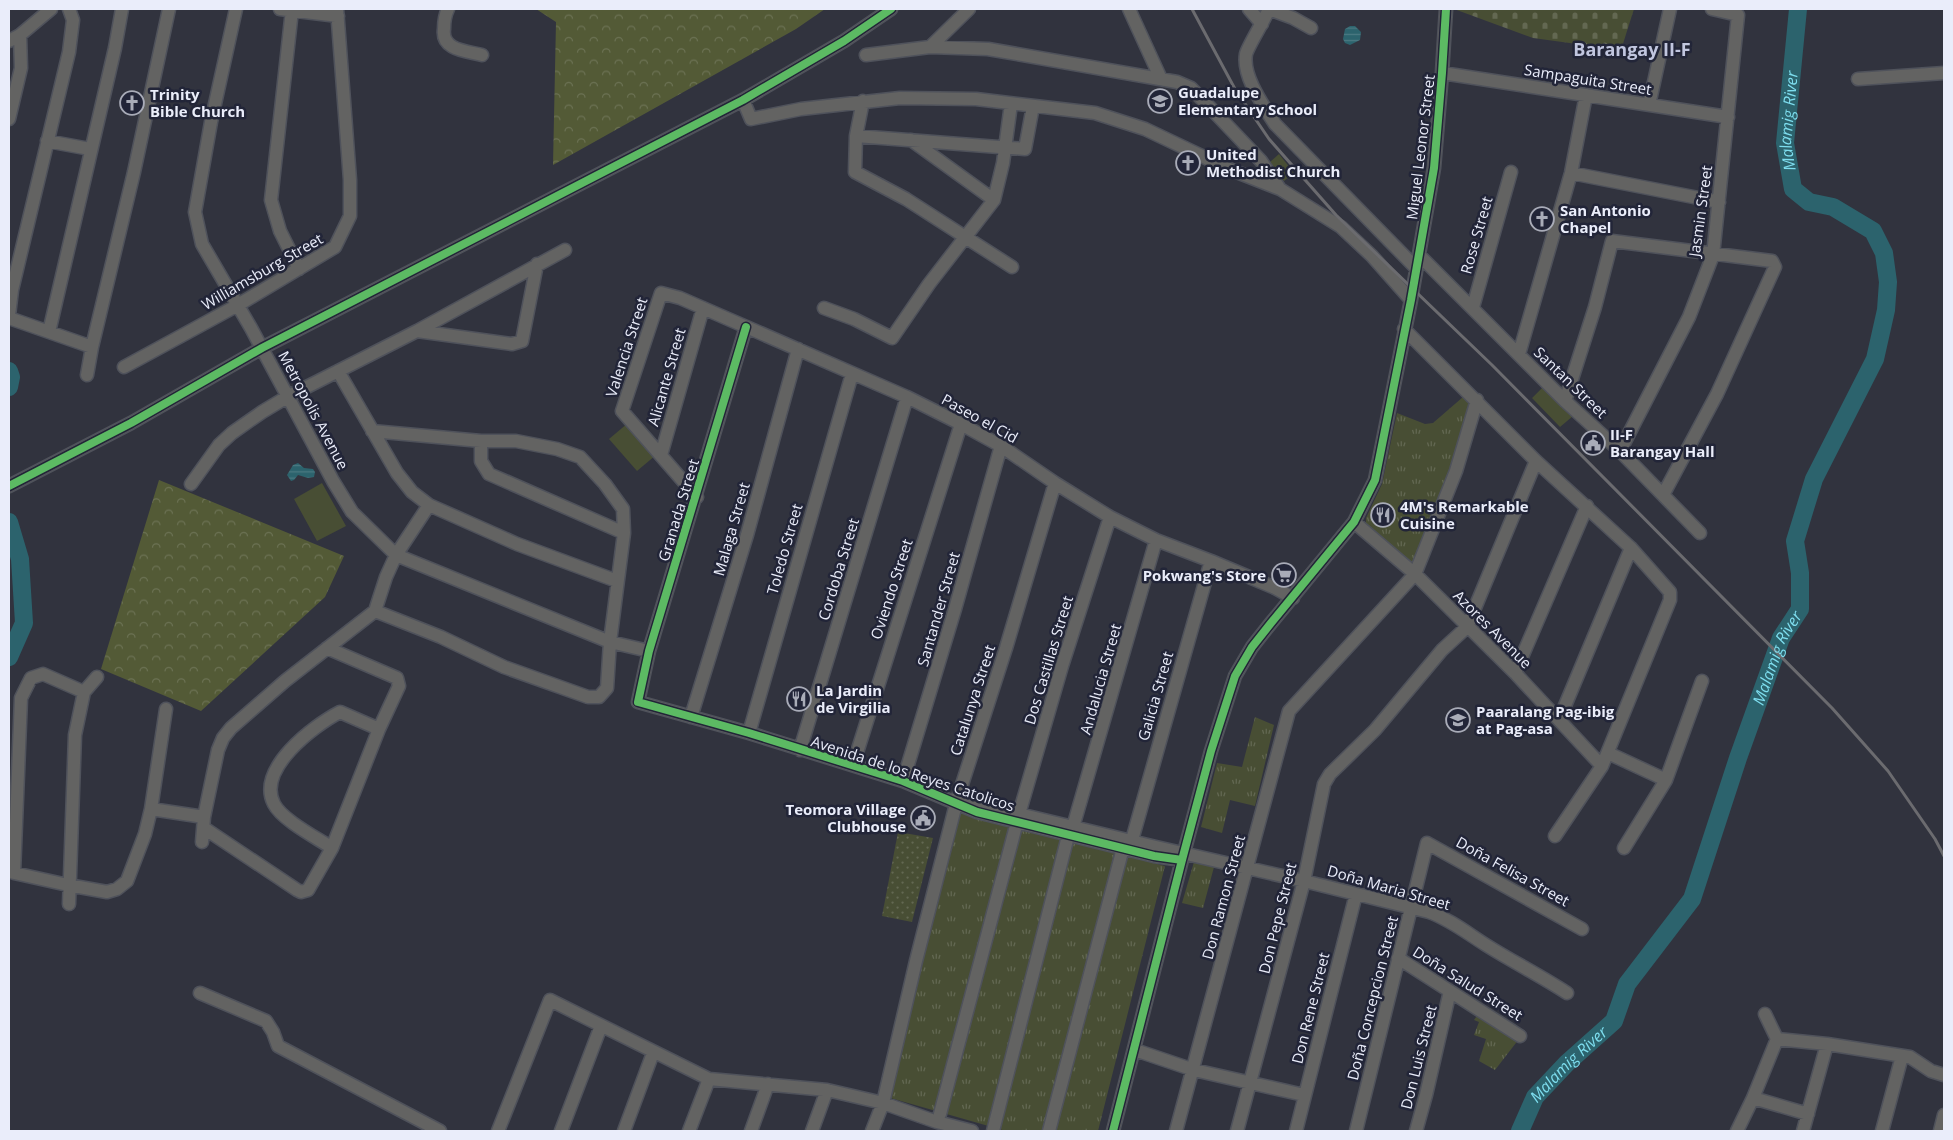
<svg xmlns="http://www.w3.org/2000/svg" width="1953" height="1140" font-family="'Open Sans',sans-serif">
<style>
.grass{fill:url(#grass-tufts)}
.forest{fill:url(#forest-crowns)}
.cemetery{fill:url(#cemetery-stones)}
.park{fill:url(#park-dots)}
.pitch{fill:#484e34}
.water{fill:url(#water-rules)}
.lines{fill:none;stroke-linecap:round;stroke-linejoin:round}
.river{stroke:#2c636d;stroke-width:18}
.minor-casing{stroke:#4f525b;stroke-width:15}
.minor{stroke:#636362;stroke-width:12}
.rail{stroke:#6b6b6f;stroke-width:3}
.cycleway-casing{stroke:#222538;stroke-width:11}
.cycleway{stroke:#5cba63;stroke-width:8}
.labels{text-anchor:middle;dominant-baseline:central;stroke-width:5;stroke-linejoin:round;paint-order:stroke}
.street-label{font-size:15px;fill:#eaedfa;stroke:#222538}
.poi-label{font-size:15px;font-weight:bold;fill:#eaedfa;stroke:#222538;text-anchor:start}
.water-label{font-size:16px;font-style:italic;fill:#7dddee;stroke:#222538}
.quarter-label{font-size:18px;font-weight:bold;fill:#c1c6df;stroke:#222538}
</style>
<defs>
<pattern id="grass-tufts" width="24" height="20" patternUnits="userSpaceOnUse" patternTransform="scale(1.25)"><rect width="24" height="20" fill="#484e34"/><path d="M3 7l-1-3M5 7V3M7 7l1-3M15 17l-1-3M17 17v-4M19 17l1-3" fill="none" stroke="#636852"/></pattern>
<pattern id="forest-crowns" width="20" height="18" patternUnits="userSpaceOnUse" patternTransform="scale(1.25)"><rect width="20" height="18" fill="#535a36"/><path d="M2 6a3 3 0 1 1 6 0M12 15a3 3 0 1 1 6 0" fill="none" stroke="#6c7254"/></pattern>
<pattern id="cemetery-stones" width="16" height="16" patternUnits="userSpaceOnUse" patternTransform="scale(1.25)"><rect width="16" height="16" fill="#484e34"/><path d="M2 7V4a2 2 0 0 1 4 0v3zM10 15v-3a2 2 0 0 1 4 0v3z" fill="#636852"/></pattern>
<pattern id="park-dots" width="8" height="8" patternUnits="userSpaceOnUse" patternTransform="scale(1.25)"><rect width="8" height="8" fill="#484e34"/><path d="M2 2h.1M6 6h.1" fill="none" stroke="#636852" stroke-width="1.8" stroke-linecap="round"/></pattern>
<pattern id="water-rules" width="6" height="5" patternUnits="userSpaceOnUse" patternTransform="scale(1.25)"><rect width="6" height="5" fill="#2c636d"/><path d="M0 2.5h6" fill="none" stroke="#4b7a83"/></pattern>
</defs>
<rect width="100%" height="100%" fill="#31333e"/>
<path class="grass" d="M1463,397L1469,402C1454,458 1437,511 1413,564H1408L1366,525V518L1382,484L1397,413L1425,424L1433,423Z
M1255,717L1274,725L1255,806L1230,800L1222,833L1201,827L1217,763L1242,767Z
M960,810L1165,866L1098,1131H1006L887,1097Z
M1194,862L1214,867L1203,908L1182,903Z
M1479,1013L1519,1039L1495,1070L1479,1061L1486,1039L1474,1035L1479,1022L1474,1020Z"/>
<path class="forest" d="M536,9H825L796,29L553,165L556,22Z
M159,480L344,556L325,597L201,711L101,669Z"/>
<path class="cemetery" d="M1454,9H1634L1621,50L1533,38Z"/>
<path class="park" d="M898,832L933,838L912,922L882,916Z"/>
<path class="pitch" d="M1279,154L1294,173L1284,181L1269,163Z
M1544,386L1573,416L1560,427L1532,398Z
M628,423L656,455L637,471L609,439Z
M322,483L346,526L317,541L294,499Z"/>
<path class="water" d="M1350,26H1355L1361,32L1360,40L1350,45L1345,43L1343,39L1345,29Z
M298,463L304,468L313,469L315,472L314,477L308,478L298,475L294,480L291,481L287,475L293,465Z"/>
<g class="lines">
<g class="river">
<path d="M9,371L11,377L9,387"/>
<path d="M9,522L20,559L24,623L9,657"/>
<path id="s1" d="M1520,1131L1535,1097L1567,1063L1614,1021L1627,984L1692,899L1738,758L1781,638L1800,609V573L1795,541L1814,479L1875,359L1886,310L1888,282L1884,253L1873,231L1833,207L1809,202L1793,189L1785,143L1798,9"/>
</g>
<g class="minor-casing">
<path id="minor" d="M236,9L211,122L195,212L202,244L251,328L333,481L352,512L396,555L610,642L649,651
M280,9L338,16
M448,9C445,15 444,21 444,29C441,50 466,51 482,55
M1129,9L1161,79
M1249,9L1262,24
M1269,9C1265,19 1248,46 1246,54C1242,76 1263,105 1275,124L1416,268
M1269,9L1293,18L1311,28
M292,10L271,200L280,231L299,269
M9,41L20,35L51,9
M930,47L988,49L1177,82L1191,88L1221,119L1261,161L1280,189
M866,55L930,47L969,9
M1442,73L1728,117
M1858,79L1944,73
M743,100L751,119L801,109L900,98L976,99L1095,113L1145,129L1229,169L1280,189L1341,227L1372,256L1411,300
M863,101L856,136L855,172L906,199L1012,267
M1649,105L1670,9
M9,119L21,68L20,35
M856,136L1025,149L1033,106
M911,140L994,200
M47,141L90,149
M1571,173L1719,202
M1419,255L1565,401L1620,451L1700,533
M1473,307L1511,172
M824,308L854,319L892,338L929,284L994,200L1003,163L1011,104
M9,315L12,290L69,52L73,20L69,9
M9,318L92,347
M746,327L649,651L638,702L749,733L903,781L977,812L1154,856L1182,860
M1404,329L1536,461L1631,548L1670,592V600L1602,766L1555,836
M417,331L512,344L522,341L537,264
M49,332L115,48L122,9
M1519,354L1571,173L1586,95
M124,367L238,305L335,247L350,216V180L337,9
M338,371L397,473L412,492L429,505L517,544L617,581
M87,375L92,347L134,172L169,9
M1565,401L1595,307L1612,241L1772,261L1775,267L1717,394L1663,495
M372,431L481,441H516L557,449L580,457L605,484L623,509L624,533L610,642L607,688L599,697H588L504,667L441,637L375,611
M481,441V461L489,474L624,533
M1620,451L1689,317L1713,255L1738,15L1712,9
M661,455L703,308
M191,484L219,445L232,433L262,412L287,397L417,331L565,250
M9,486L131,423L262,348L743,100L844,41L891,9
M697,497L622,411L661,293L680,298L907,397L961,424L1001,446L1055,483L1110,517L1156,540L1211,561L1275,588L1293,598
M1354,522L1415,574L1515,673L1602,766
M1515,673L1587,506
M84,692L43,674L31,678L21,698L14,873L68,885L107,892L117,889L127,881L145,834L151,809L166,709
M691,717L747,535L798,349
M1559,720L1631,548
M749,733L852,374
M800,750L907,397
M1608,753L1666,780
M853,765L961,424
M903,781L955,609L1001,446
M954,800L981,802L1019,814L1156,847L1304,881L1429,912C1451,920 1467,933 1486,945C1513,962 1541,976 1567,993
M151,809L204,817
M1019,814L1062,666L1110,517
M1073,827L1156,540
M204,828L297,890L301,892L308,890L332,848L379,729L399,686L397,678L327,648
M1132,840L1211,561
M202,842L204,817L218,750L223,738L231,728L285,681L375,611L386,577L396,555L429,505
M332,848C317,838 282,820 274,804C256,769 313,726 340,712L379,729
M1624,848L1666,780L1702,681
M69,904L75,735L84,692L97,677
M1398,958L1520,1036
M200,993L266,1021L273,1032L278,1046L440,1131
M1777,1039L1827,1044L1910,1057L1931,1071L1944,1075
M1135,1050L1194,1070L1304,1095
M1753,1098L1808,1114
M940,1114L1017,822
M498,1131L550,1000L709,1079L827,1090L883,1103L937,1122L972,1131
M561,1131L601,1026
M624,1131L653,1053
M689,1131L709,1079
M751,1131L768,1084
M812,1131L827,1090
M872,1131L883,1103L916,961L957,800L1006,648L1055,483
M993,1131L1068,836
M1049,1131L1123,848
M1113,1131L1182,860L1211,751L1235,676L1252,647L1271,623L1354,522L1375,480L1411,300L1434,168L1442,73L1446,9
M1176,1131L1289,711L1415,574L1456,471L1477,400
M1237,1131L1304,881L1324,784L1330,774L1375,730L1442,650L1467,627L1536,461
M1296,1131L1356,894
M1356,1131L1427,843L1582,929
M1416,1131L1426,1095L1450,991
M1737,1131L1753,1098L1777,1039L1765,1014
M1803,1131L1827,1044
M1882,1131L1902,1056
M1940,1131L1944,1115"/>
</g>
<use href="#minor" class="minor"/>
<path class="rail" d="M1192,9L1235,89L1269,139L1336,215L1492,365L1832,708L1888,771L1935,839L1944,856"/>
<g class="cycleway-casing">
<path id="cycleway" d="M746,327L649,651L638,702L749,733L903,781L977,812L1154,856L1182,860
M9,486L131,423L262,348L743,100L844,41L891,9
M1113,1131L1182,860L1211,751L1235,676L1252,647L1271,623L1354,522L1375,480L1411,300L1434,168L1442,73L1446,9"/>
</g>
<use href="#cycleway" class="cycleway"/>
</g>
<defs>
<g id="school-ring" transform="scale(1.25)"><circle r="9.5" fill="#222538" stroke="#a9acb8" stroke-width="1.5"/><path d="M0-5L7-2L0 1L-7-2ZM-4 1L0 2.5L4 1V4Q0 6-4 4Z" fill="#a9acb8"/></g>
<g id="church-ring" transform="scale(1.25)"><circle r="9.5" fill="#222538" stroke="#a9acb8" stroke-width="1.5"/><path d="M-1.2-6h2.4v3.5h3.3v2.4h-3.3V6h-2.4V-.1h-3.3v-2.4h3.3Z" fill="#a9acb8"/></g>
<g id="civic-ring" transform="scale(1.25)"><circle r="9.5" fill="#222538" stroke="#a9acb8" stroke-width="1.5"/><path d="M-.6-6.5H3V-4.5H.6V-3L4-1V1h2V6H-6V1h2V-1L-.6-3ZM-1.2 2.5V6h2.4V2.5Z" fill="#a9acb8"/></g>
<g id="restaurant-ring" transform="scale(1.25)"><circle r="9.5" fill="#222538" stroke="#a9acb8" stroke-width="1.5"/><path d="M-5-6h1v4h1v-4h1v4h1v-4h1v5L-1.5 .5V6h-2V.5L-5-1ZM5-6V6H3V1.5H1.5Q1.5-4 5-6Z" fill="#a9acb8"/></g>
<g id="supermarket-ring" transform="scale(1.25)"><circle r="9.5" fill="#222538" stroke="#a9acb8" stroke-width="1.5"/><path d="M-6-5.5h2.5l.6 2H6L4.5 2H-2.5L-4.4-4H-6ZM-1.5 3.2a1.3 1.3 0 1 0 .1 0ZM3 3.2a1.3 1.3 0 1 0 .1 0Z" fill="#a9acb8"/></g>
</defs>
<g fill-rule="evenodd">
<use href="#school-ring" x="1160" y="101"/>
<use href="#church-ring" x="132" y="103"/>
<use href="#church-ring" x="1188" y="163"/>
<use href="#church-ring" x="1542" y="219"/>
<use href="#civic-ring" x="1593" y="443"/>
<use href="#restaurant-ring" x="1383" y="515"/>
<use href="#supermarket-ring" x="1284" y="575"/>
<use href="#restaurant-ring" x="799" y="699"/>
<use href="#school-ring" x="1458" y="720"/>
<use href="#civic-ring" x="923" y="818"/>
</g>
<g class="labels">
<g class="street-label">
<text transform="translate(1588 79) rotate(9)">Sampaguita Street</text>
<text transform="translate(1420 147) rotate(-83)">Miguel Leonor Street</text>
<text transform="translate(1700 211) rotate(-82)">Jasmin Street</text>
<text transform="translate(1476 235) rotate(-74)">Rose Street</text>
<text transform="translate(262 271) rotate(-30)">Williamsburg Street</text>
<text transform="translate(626 347) rotate(-72)">Valencia Street</text>
<text transform="translate(666 377) rotate(-74)">Alicante Street</text>
<text transform="translate(1571 382) rotate(44)">Santan Street</text>
<text transform="translate(314 410) rotate(62)">Metropolis Avenue</text>
<text transform="translate(980 418) rotate(29)">Paseo el Cid</text>
<text transform="translate(678 510) rotate(-73)">Granada Street</text>
<text transform="translate(731 529) rotate(-74)">Malaga Street</text>
<text transform="translate(784 549) rotate(-74)">Toledo Street</text>
<text transform="translate(838 569) rotate(-73)">Cordoba Street</text>
<text transform="translate(891 589) rotate(-72)">Oviendo Street</text>
<text transform="translate(938 609) rotate(-74)">Santander Street</text>
<text transform="translate(1493 629) rotate(45)">Azores Avenue</text>
<text transform="translate(1048 660) rotate(-73)">Dos Castillas Street</text>
<text transform="translate(1100 679) rotate(-74)">Andalucia Street</text>
<text transform="translate(1155 696) rotate(-74)">Galicia Street</text>
<text transform="translate(972 700) rotate(-72)">Catalunya Street</text>
<text transform="translate(913 773) rotate(18)">Avenida de los Reyes Catolicos</text>
<text transform="translate(1513 871) rotate(29)">Doña Felisa Street</text>
<text transform="translate(1389 887) rotate(16)">Doña Maria Street</text>
<text transform="translate(1223 897) rotate(-75)">Don Ramon Street</text>
<text transform="translate(1277 918) rotate(-76)">Don Pepe Street</text>
<text transform="translate(1468 983) rotate(32)">Doña Salud Street</text>
<text transform="translate(1372 998) rotate(-76)">Doña Concepcion Street</text>
<text transform="translate(1310 1008) rotate(-76)">Don Rene Street</text>
<text transform="translate(1418 1057) rotate(-76)">Don Luis Street</text>
</g>
<g class="poi-label">
<text x="1178" y="92">Guadalupe<tspan x="1178" dy="17">Elementary School</tspan></text>
<text x="150" y="94">Trinity<tspan x="150" dy="17">Bible Church</tspan></text>
<text x="1206" y="154">United<tspan x="1206" dy="17">Methodist Church</tspan></text>
<text x="1560" y="210">San Antonio<tspan x="1560" dy="17">Chapel</tspan></text>
<text x="1610" y="434">II-F<tspan x="1610" dy="17">Barangay Hall</tspan></text>
<text x="1400" y="506">4M's Remarkable<tspan x="1400" dy="17">Cuisine</tspan></text>
<text x="1266" y="575" text-anchor="end">Pokwang's Store</text>
<text x="816" y="690">La Jardin<tspan x="816" dy="17">de Virgilia</tspan></text>
<text x="1476" y="711">Paaralang Pag-ibig<tspan x="1476" dy="17">at Pag-asa</tspan></text>
<text x="906" y="809" text-anchor="end">Teomora Village<tspan x="906" dy="17">Clubhouse</tspan></text>
</g>
<g class="water-label">
<text stroke="none"><textPath href="#s1" startOffset="1164">Malamig River</textPath></text>
<text stroke="none"><textPath href="#s1" startOffset="549">Malamig River</textPath></text>
<text stroke="none"><textPath href="#s1" startOffset="84">Malamig River</textPath></text>
</g>
<g class="quarter-label">
<text x="1632" y="49">Barangay II-F</text>
</g>
</g>
<rect width="1953" height="1140" fill="none" stroke="#eaedfa" stroke-width="20"/>
</svg>
